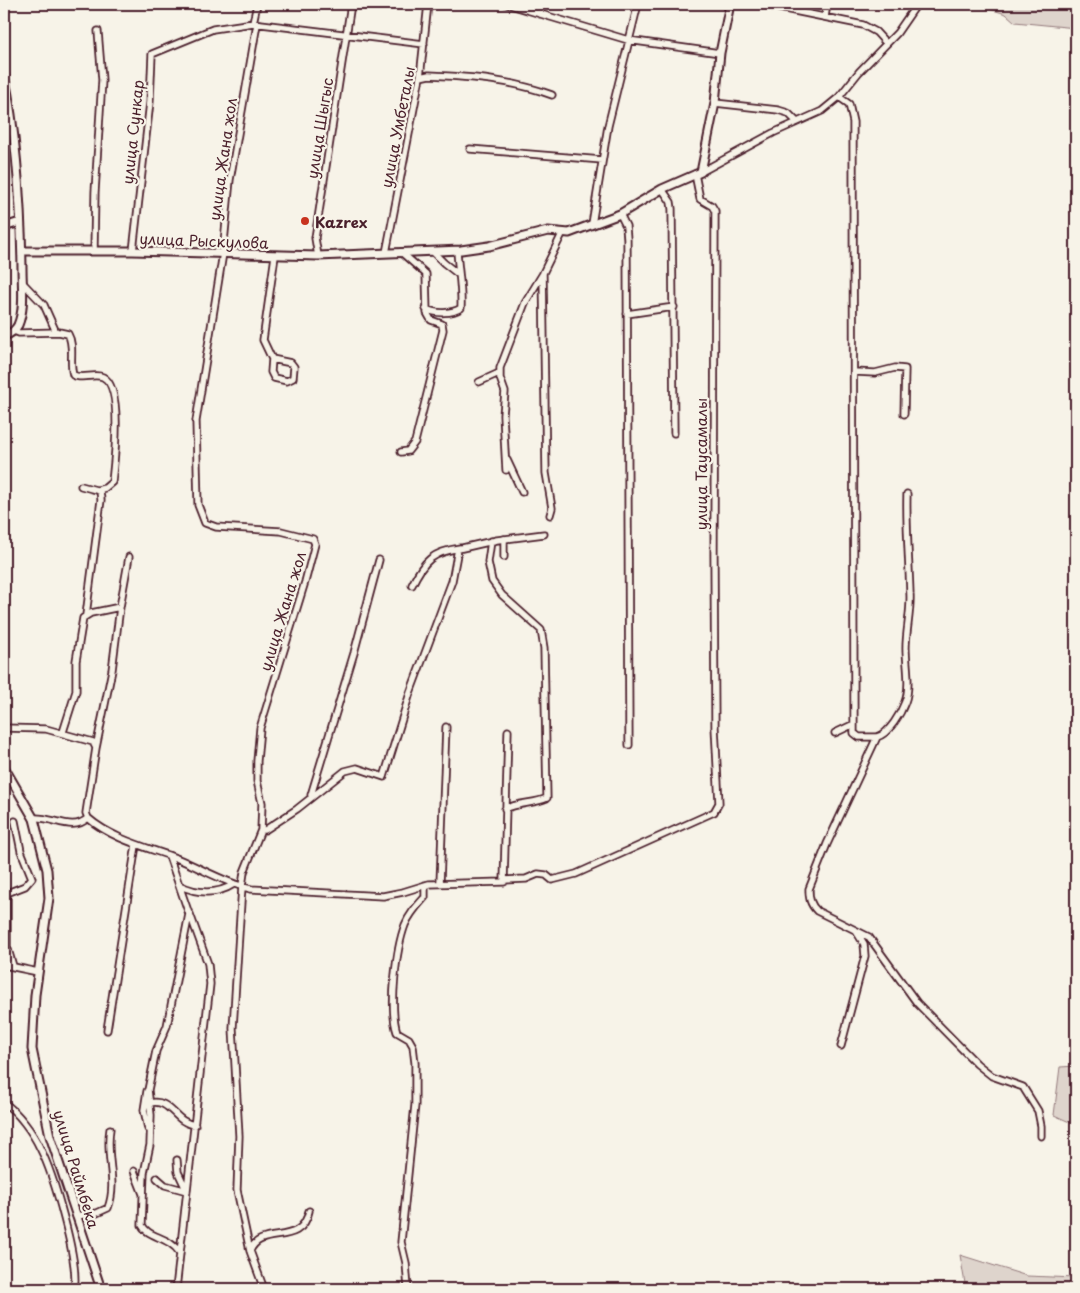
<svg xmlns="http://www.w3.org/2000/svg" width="1080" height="1293" font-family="'Playpen Sans',sans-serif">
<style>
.green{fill:#ded4cc;stroke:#947a7c}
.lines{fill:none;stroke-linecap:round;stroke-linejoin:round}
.minor-casing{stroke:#4a1f2b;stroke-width:9}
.tertiary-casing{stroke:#4a1f2b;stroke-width:11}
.minor{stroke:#f7f3e8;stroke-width:5.5}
.tertiary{stroke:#f7f3e8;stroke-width:7}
.poi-dot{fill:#c8321e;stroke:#f7f3e8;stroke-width:2}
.labels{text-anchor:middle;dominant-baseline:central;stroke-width:4.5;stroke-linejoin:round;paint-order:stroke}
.street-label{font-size:15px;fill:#4a1f2b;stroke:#f7f3e8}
.poi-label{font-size:15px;font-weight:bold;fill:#4a1f2b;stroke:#f7f3e8;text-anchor:start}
</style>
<rect width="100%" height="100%" fill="#f7f3e8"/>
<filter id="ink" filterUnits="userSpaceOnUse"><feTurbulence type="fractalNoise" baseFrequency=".02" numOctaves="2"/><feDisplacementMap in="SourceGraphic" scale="10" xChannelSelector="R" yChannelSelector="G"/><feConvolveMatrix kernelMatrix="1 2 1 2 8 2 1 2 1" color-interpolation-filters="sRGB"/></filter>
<g filter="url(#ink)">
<path class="green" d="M973,4H1076V28L1015,22L1006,14Z
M1076,1066V1125L1054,1115L1060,1067Z
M960,1255L1027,1276L1076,1278V1289H966Z"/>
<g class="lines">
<g class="minor-casing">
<path id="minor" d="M507,4L628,40L720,53
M760,4L863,25L876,32L886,43
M540,14L542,4
M825,17L827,4
M253,23L257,4
M257,24L230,180L223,253L196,421L198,505L205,523L216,527L281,531L313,539L315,544L305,582L260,728L257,761V781L262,803L261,830H265L297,809L345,771L357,768L384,777L410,693L452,581L458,549L497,540L544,534
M420,77L429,75C473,77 511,80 552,95
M839,97L849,104L853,122L854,733L859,737H877L827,844L809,889C809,898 810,904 817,911L869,937L917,1003L977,1064L992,1076L1023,1087L1038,1111L1041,1126V1136
M715,103L778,110L788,113L797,122
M470,149L602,160
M701,172L773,133L822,111L839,97L859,72L897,33L917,4
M662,189L671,202L672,209L674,433
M620,214L626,226L627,239L629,745
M592,224L608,126L638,4
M94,250L95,192L102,80L98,31
M133,251L150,102L152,54L213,29L253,23L424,44
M432,251L444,263L458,274
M401,252L426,274L427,313L431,320L442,324L443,330L415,442L408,451L401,452
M386,253L420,77L428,4
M318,256L315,238L351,4
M22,282L44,305L56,332
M426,309C436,314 452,314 461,308C462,288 458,270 457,250
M627,314L674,307
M14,331L19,333L59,332L68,334C75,346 69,362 73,375C82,380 94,373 103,377C124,387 114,463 112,482L105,488L97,490
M272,359L291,363L294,367L293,378L287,381L274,378L271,372L272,359L263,340L275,256
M855,372L875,373L895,368L905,369L904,414
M479,382L499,373
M507,460L522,492
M506,470L503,415L505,392L500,378V368L525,303L542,275
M81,486L100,491L101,500L86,615
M550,515L552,508L546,473L543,273L563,232
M491,541L488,562L492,581L502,595L541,630L544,648L547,798C534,804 519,802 505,809
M504,557V539
M412,585C424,560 433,552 460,548
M4,728L46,729L93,742L96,748L86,813L88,818C112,839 146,847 176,858C201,868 225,883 251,889L383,896L403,892L429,884L504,882L508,731
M63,732L76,691V661L83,618L91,613L120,607L129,557
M835,733L854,724
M877,737C889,734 901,713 905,702C911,686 906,664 906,648C906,630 911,612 910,594C909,560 906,527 907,494
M96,748L112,670L120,607
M311,795L354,653L379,560
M33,818C53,816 72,833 88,818
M261,830L244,872L242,886L233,1028L239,1136L237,1190L250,1251L264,1289
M169,856L189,914L167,1026L156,1051L148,1090L151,1115L150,1145L144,1173L142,1225C148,1238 169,1236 180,1253
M504,880L526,879L538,874L546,875L552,880L576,874L714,812L719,803L715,727L714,555L715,211L712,206L700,199L695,174
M440,883L446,727
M179,885C197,894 217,895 234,884
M4,888L7,893V946L13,966
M7,893L25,886L32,878L21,851L15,821
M4,965L38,972
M107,1030L136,845
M841,1046L865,956L864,944L856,931
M147,1091L144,1110L148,1129
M4,1103C18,1112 33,1133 40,1148C53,1173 80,1264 74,1289
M150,1103C171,1098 174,1123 195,1125
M177,1160L178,1172L187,1191
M134,1171L143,1194
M157,1178L165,1185L187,1191
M76,1216L97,1213L108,1208C118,1182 105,1156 110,1129
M250,1251C261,1224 301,1249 309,1211
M176,1289L210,984L208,964L190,914
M408,1289L406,1263L401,1242L415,1105V1063L413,1046L409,1039L397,1032C389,1008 396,949 405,925C410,913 417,906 425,897V885"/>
</g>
<g class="tertiary-casing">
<path id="tertiary" d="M4,74C17,138 21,202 22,268C22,285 25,309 18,325C15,331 10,334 4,336
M4,227L20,222
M22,251H133L318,256L461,250L489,246L548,231L569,233L620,214L662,189L701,172L715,103L720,53L730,4
M4,767L34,819L47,870L49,898L35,995L32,1049L50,1136L101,1289"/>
</g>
<use href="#minor" class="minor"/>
<use href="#tertiary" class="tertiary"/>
</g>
</g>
<circle class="poi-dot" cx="305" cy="221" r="5"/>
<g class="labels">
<g class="street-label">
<text transform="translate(397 127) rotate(-79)">улица Умбеталы</text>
<text transform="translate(319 128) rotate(-81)">улица Шыгыс</text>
<text transform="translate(132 132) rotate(-84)">улица Сункар</text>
<text transform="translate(222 159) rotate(-82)">улица Жана жол</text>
<text transform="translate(204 240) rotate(2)">улица Рыскулова</text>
<text transform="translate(700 464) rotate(-90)">улица Таусамалы</text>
<text transform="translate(282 611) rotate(-73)">улица Жана жол</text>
<text transform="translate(77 1169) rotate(73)">улица Раймбека</text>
</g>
<g class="poi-label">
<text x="315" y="221">Kazrex</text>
</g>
</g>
<rect width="1080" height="1293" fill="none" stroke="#f7f3e8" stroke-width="20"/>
<rect x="10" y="10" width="1060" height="1273" fill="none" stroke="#4a1f2b" stroke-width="2" filter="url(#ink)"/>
</svg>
